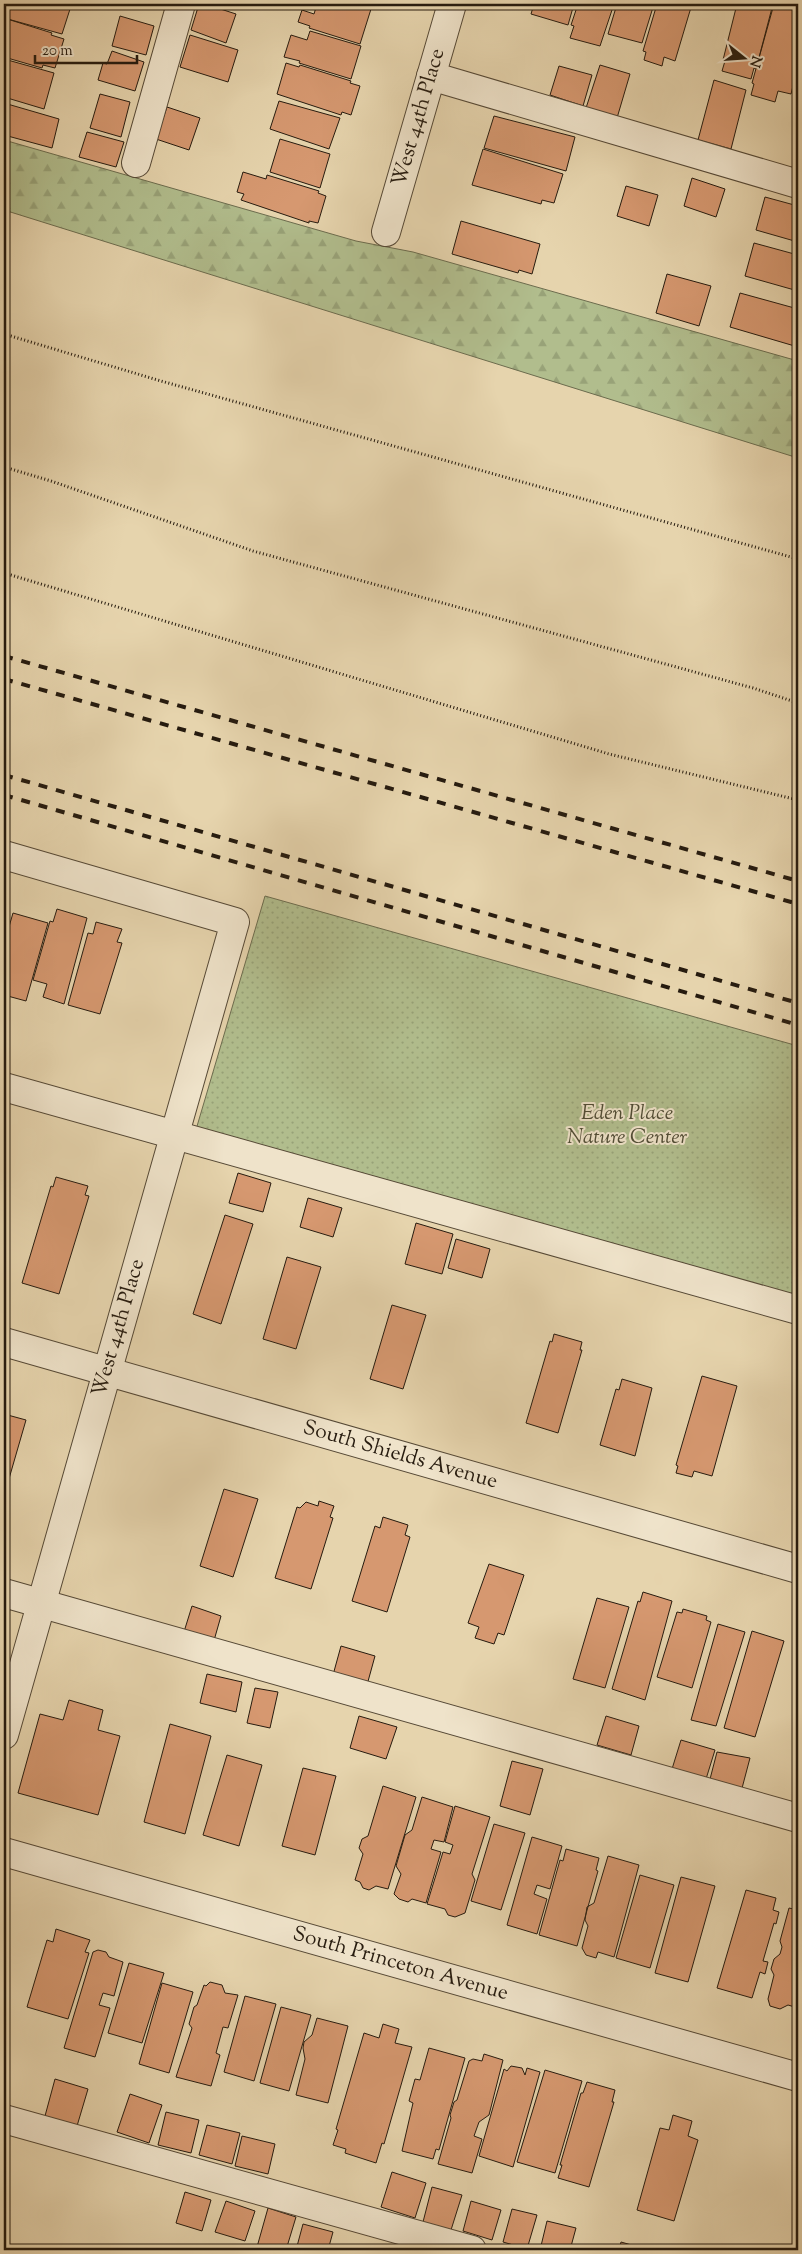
<svg xmlns="http://www.w3.org/2000/svg" width="802" height="2254" font-family="'Sorts Mill Goudy',serif">
<style>
.forest{fill:url(#forest-firs);stroke:#6c6c4e}
.park{fill:url(#park-dots);stroke:#6c6c4e}
.building{fill:#d69870;stroke:#261b0f}
.lines{fill:none;stroke-linecap:round;stroke-linejoin:round}
.minor-casing{stroke:#564936;stroke-width:30}
.path{stroke:#261b0f;stroke-width:3;stroke-dasharray:1 2.5;stroke-linecap:butt}
.minor{stroke:#efe3ca;stroke-width:28}
.rail{stroke:#261b0f;stroke-width:4;stroke-dasharray:9 9;stroke-linecap:butt}
.labels{text-anchor:middle;dominant-baseline:central;stroke-width:4;stroke-linejoin:round;paint-order:stroke}
.street-label{font-size:21px;fill:#261b0f;stroke:#efe3ca}
.park-label{font-size:21px;font-style:italic;fill:#504c35;stroke:#efe3ca}
</style>
<defs>
<pattern id="forest-firs" width="22" height="20" patternUnits="userSpaceOnUse" patternTransform="scale(1.25)"><rect width="22" height="20" fill="#b1bd8d"/><path d="M5 1l3.5 6h-7zM16 11l3.5 6h-7z" fill="#98a278"/></pattern>
<pattern id="park-dots" width="8" height="8" patternUnits="userSpaceOnUse" patternTransform="scale(1.25)"><rect width="8" height="8" fill="#b1bd8d"/><path d="M2 2h.1M6 6h.1" fill="none" stroke="#98a278" stroke-width="1.8" stroke-linecap="round"/></pattern>
</defs>
<rect width="100%" height="100%" fill="#e6d4ad"/>
<filter id="stains"><feTurbulence type="fractalNoise" baseFrequency=".004" numOctaves="4"/><feColorMatrix values="0 0 0 0 .2 0 0 0 0 .09 0 0 0 0 .02 0 0 0 .5 -.17"/></filter>
<radialGradient id="worn" r=".72"><stop offset=".6" stop-color="#630" stop-opacity="0"/><stop offset="1" stop-color="#630" stop-opacity=".3"/></radialGradient>
<path class="forest" d="M4,140L356,241L413,252L798,361V458L4,210Z"/>
<path class="park" d="M265,896L798,1046V1303L195,1133Z"/>
<path class="building" d="M4,4H64L71,6L62,34L4,18Z
M199,4H205L236,14L226,43L191,30Z
M214,4H235L233,9Z
M317,4H354L371,9L360,44L309,28L310,26L298,22L302,10L314,14Z
M361,4H383L382,8Z
M534,4H574L568,25L531,14Z
M578,4H614L600,46L570,38L574,26L571,25Z
M617,4H654L642,43L608,34Z
M657,4H692L675,61L664,57L662,66L644,60L646,52L643,51Z
M737,4H773L756,69L754,68L751,79L722,71L725,61L723,60Z
M774,4H798V66L791,94L778,91L775,102L751,95L754,84L752,83Z
M120,16L154,26L146,55L112,46Z
M4,18L52,33L51,35L64,39L55,68L43,65L42,68L4,57Z
M310,31L361,46L351,79L299,63L300,61L284,57L291,35L307,40Z
M190,35L238,50L228,82L180,67Z
M112,51L144,62L135,91L98,80L103,63L107,64Z
M4,59L54,73L44,109L4,97Z
M286,63L299,67L300,65L351,81L350,83L360,86L351,115L342,112L341,115L277,94Z
M600,65L630,74L617,118L586,108Z
M559,66L592,75L583,106L550,95Z
M714,80L746,90L731,149L698,140Z
M100,94L130,102L121,137L90,128Z
M279,101L340,118L329,149L270,129Z
M4,103L59,119L52,148L4,135Z
M167,107L200,118L189,150L156,139Z
M494,116L575,137L566,171L484,148Z
M87,132L124,142L116,167L79,157Z
M280,139L330,154L320,188L270,172Z
M483,149L563,174L554,203L542,200L541,204L472,185Z
M243,172L266,179L267,175L319,191L318,193L326,196L318,223L309,221V223L241,200L244,194L237,192Z
M692,178L725,189L716,217L684,206Z
M626,186L658,195L649,226L617,216Z
M765,197L798,206V242L756,230Z
M461,221L540,244L532,274L519,270L518,273L452,254Z
M754,243L798,255V291L745,276Z
M667,274L711,286L699,326L656,313Z
M740,293L798,309V347L730,327Z
M57,909L87,918L64,1004L43,997L47,984L33,980L50,921L53,922Z
M13,913L48,923L26,1001L4,995V944Z
M96,922L122,929L117,942L122,943L100,1014L68,1005L88,933L93,934Z
M238,1173L271,1183L263,1212L229,1203Z
M56,1177L88,1186L85,1195L89,1196L59,1294L22,1283L51,1186L53,1187Z
M308,1198L342,1208L333,1237L300,1227Z
M225,1215L253,1224L221,1324L193,1314Z
M416,1223L453,1234L442,1274L405,1264Z
M456,1239L490,1249L482,1278L448,1268Z
M287,1257L321,1267L296,1349L263,1339Z
M392,1305L426,1315L403,1389L370,1379Z
M554,1334L582,1342L580,1350H582L558,1433L526,1423L550,1341L552,1342Z
M702,1376L737,1386L712,1476L694,1471L692,1477L676,1473L678,1466L676,1465Z
M622,1379L652,1388L635,1456L600,1445L616,1389L619,1390Z
M4,1414L26,1420L4,1496Z
M224,1489L258,1499L233,1577L200,1566Z
M319,1501L334,1506L330,1517L333,1518L311,1589L275,1578L297,1507L300,1508L306,1502L318,1506Z
M383,1517L408,1525L405,1535L410,1537L387,1612L352,1601L375,1526L380,1528Z
M489,1564L524,1575L504,1635L498,1633L494,1644L475,1638L479,1627L468,1623Z
M643,1592L672,1601L645,1700L612,1689L638,1601L640,1602Z
M597,1598L629,1607L605,1688L573,1679Z
M192,1606L221,1616L213,1644L183,1635Z
M683,1609L707,1616L706,1620L711,1622L692,1688L657,1677L677,1612L682,1613Z
M718,1624L745,1632L716,1726L691,1720Z
M752,1631L784,1641L755,1737L724,1728Z
M341,1646L375,1656L367,1685L333,1675Z
M207,1674L242,1682L236,1712L200,1703Z
M255,1688L278,1692L270,1728L247,1723Z
M69,1700L103,1710L98,1730L120,1736L98,1815L18,1793L40,1714L63,1720Z
M359,1716L397,1727L386,1759L350,1748Z
M606,1716L639,1726L631,1755L597,1745Z
M170,1724L211,1736L185,1834L144,1822Z
M681,1740L715,1750L706,1779L672,1769Z
M717,1752L750,1758L741,1792L709,1783Z
M227,1755L262,1765L239,1846L203,1835Z
M512,1761L543,1769L530,1815L500,1806Z
M303,1768L336,1776L315,1855L282,1846Z
M383,1786L416,1797L388,1889L376,1886L369,1890L363,1888L360,1882L355,1880L363,1854L359,1848L362,1839L368,1836Z
M422,1797L453,1807L444,1842L434,1840L431,1849L441,1852L426,1903L412,1899L408,1902L399,1899L394,1894L401,1874L396,1866L405,1835L412,1830Z
M455,1806L490,1817L472,1874L475,1880L465,1913L455,1917L448,1915L445,1909L427,1904L443,1852L450,1854L453,1845L445,1842Z
M494,1824L525,1833L501,1910L471,1901Z
M532,1837L562,1846L550,1889L537,1885L534,1894L547,1899L537,1934L507,1925Z
M566,1849L599,1858L596,1870L598,1871L577,1946L539,1935L560,1860L563,1861Z
M608,1856L639,1865L614,1957L598,1952L596,1958L586,1955L582,1948L588,1926L585,1920L587,1907L594,1903Z
M640,1875L674,1885L650,1968L616,1958Z
M681,1877L715,1886L688,1982L655,1973Z
M746,1890L776,1898L773,1910L779,1912L776,1924L774,1923L763,1961L768,1962L765,1974L760,1972L752,1998L717,1988Z
M789,1908L798,1910V2008L788,2005L780,2009L770,2006L768,1999L774,1975L771,1969L774,1959L780,1954L782,1947L780,1941Z
M56,1929L90,1940L85,1952L89,1953L68,2019L27,2007L47,1940L53,1942Z
M98,1950L106,1952L109,1957L123,1962L114,1996L103,1993L99,2005L110,2008L95,2057L64,2048L93,1952Z
M129,1963L164,1973L142,2043L108,2033Z
M210,1982L222,1985L225,1993L238,1995L228,2028L223,2027L216,2053L220,2055L211,2086L176,2077L192,2028L189,2024L194,2007L197,2005L204,1985L206,1986Z
M162,1983L193,1992L169,2073L139,2064Z
M245,1996L276,2004L254,2081L224,2072Z
M281,2007L311,2015L289,2091L260,2083Z
M317,2018L348,2026L328,2103L296,2095L305,2059L303,2048L304,2042L312,2035Z
M383,2024L399,2029L395,2043L412,2047L384,2144L382,2143L376,2163L345,2153L346,2149L333,2145L338,2130L336,2129L364,2033L379,2038Z
M429,2048L465,2058L439,2150L436,2149L433,2159L402,2151L413,2103L409,2101L415,2079L420,2080Z
M484,2054L503,2060L489,2115L479,2122L474,2136L482,2139L472,2173L438,2164L451,2118L450,2115L454,2102L457,2100L469,2061L473,2059L482,2061Z
M511,2066L522,2068L525,2075L527,2068L540,2072L513,2167L479,2156L504,2069L507,2071Z
M545,2070L582,2081L555,2173L517,2162Z
M55,2079L88,2089L77,2126L45,2116Z
M587,2082L615,2090L612,2102H614L589,2187L558,2178L562,2165H560L581,2093H583Z
M130,2094L162,2105L149,2143L117,2132Z
M166,2112L199,2120L191,2153L158,2145Z
M673,2115L692,2121L688,2136L698,2140L674,2221L637,2210L660,2128L669,2130Z
M207,2125L240,2133L232,2164L199,2155Z
M242,2136L275,2144L268,2174L235,2166Z
M392,2172L426,2183L415,2218L381,2207Z
M432,2187L462,2195L451,2230L423,2222Z
M185,2192L211,2200L202,2231L176,2223Z
M226,2201L255,2211L245,2241L215,2232Z
M471,2201L501,2210L492,2240L463,2231Z
M268,2208L296,2217L286,2250H269L257,2247Z
M512,2209L537,2215L527,2249L503,2242Z
M547,2221L576,2228L570,2250H540Z
M303,2224L333,2232L328,2250H296Z
M621,2242L649,2250H619Z"/>
<g class="lines">
<g class="minor-casing">
<g id="minor">
<path d="M431,76L798,184"/>
<path d="M136,163L181,4"/>
<path id="s1" d="M386,232L452,4"/>
<path d="M4,855L235,922L4,1735"/>
<path d="M4,1087L798,1310"/>
<path id="s2" d="M4,1342L798,1569"/>
<path d="M4,1593L798,1818"/>
<path id="s3" d="M4,1852L798,2077"/>
<path d="M4,2119L472,2250"/>
</g>
</g>
<path class="path" d="M4,334L161,381L798,559
M4,467L51,481L253,551L753,688L798,703
M4,573L609,754L798,800"/>
<use href="#minor" class="minor"/>
<path class="rail" d="M4,656L798,881
M4,679L798,904
M4,775L798,1003
M4,795L798,1025"/>
</g>
<g class="labels">
<g class="street-label">
<text stroke="none"><textPath href="#s1" startOffset="119">West 44th Place</textPath></text>
<text transform="translate(119 1328) rotate(-74)">West 44th Place</text>
<text stroke="none"><textPath href="#s2" startOffset="412">South Shields Avenue</textPath></text>
<text stroke="none"><textPath href="#s3" startOffset="412">South Princeton Avenue</textPath></text>
</g>
<g class="park-label">
<text x="627" y="1114">Eden Place<tspan x="627" dy="24">Nature Center</tspan></text>
</g>
</g>
<rect width="802" height="2254" fill="none" stroke="#e6d4ad" stroke-width="20"/>
<rect x="5" y="5" width="792" height="2244" fill="none" stroke="#261b0f" stroke-width="2.5"/>
<rect x="10" y="10" width="782" height="2234" fill="none" stroke="#261b0f"/>
<g transform="translate(744 58) rotate(107)" stroke="#efe3ca" stroke-width="4" paint-order="stroke">
<path d="M0-4L9 19L0 12L-9 19Z" fill="#261b0f"/>
<text y="-8" font-size="14" font-weight="bold" text-anchor="middle" fill="#261b0f">N</text>
</g>
<path d="M35 55v8h102v-8" fill="none" stroke="#261b0f" stroke-width="2.5"/>
<text x="42" y="55" font-size="15" fill="#261b0f" stroke="#efe3ca" stroke-width="4" paint-order="stroke">20 m</text>
<rect width="100%" height="100%" filter="url(#stains)"/>
<rect width="100%" height="100%" fill="url(#worn)"/>
</svg>
